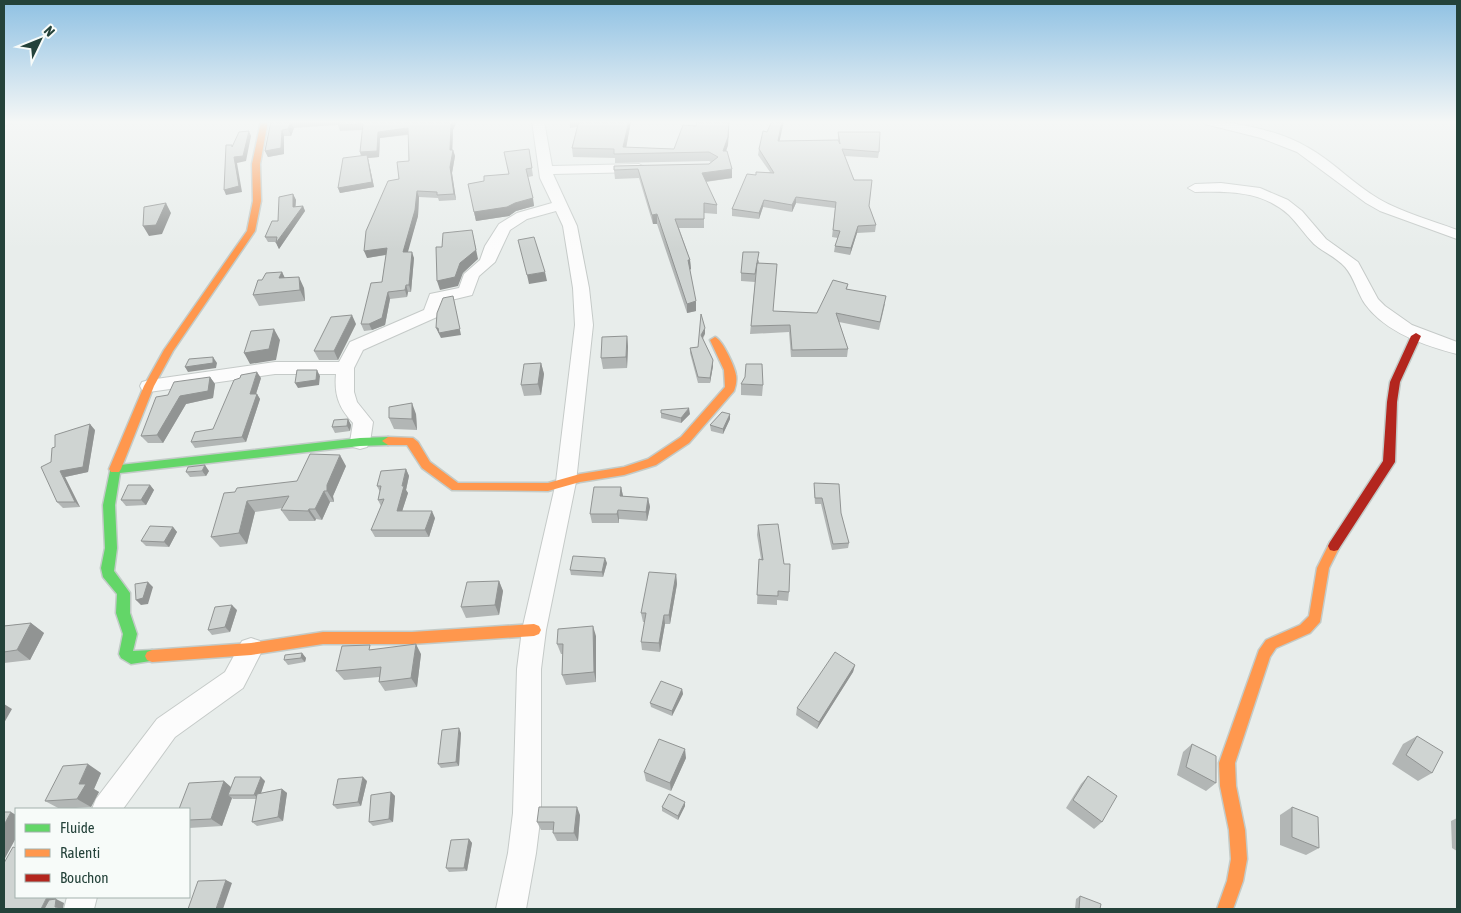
<svg xmlns="http://www.w3.org/2000/svg" width="1461" height="913" font-family="'Asap Condensed',sans-serif">
<style>
.lines{fill:none;stroke-linecap:round;stroke-linejoin:round}
.street-casing{stroke:#c5cac8;stroke-width:2}
.fast-casing{stroke:#c3cbc8;stroke-width:3}
.slow-casing{stroke:#c3cbc8;stroke-width:3}
.jam-casing{stroke:#c3cbc8;stroke-width:3}
.street{fill:#fcfcfc;fill-rule:evenodd}
.fast{fill:#63d668;fill-rule:evenodd}
.slow{fill:#ff974d;fill-rule:evenodd}
.jam{fill:#b3261e;fill-rule:evenodd}
.wall{fill:#b2b6b5}
.shaded-wall{fill:#919493}
.building{fill:#cfd4d2;stroke:#919493}
</style>
<rect width="100%" height="100%" fill="#e8edeb"/>
<g class="lines">
<g class="street-casing">
<path id="street" d="M4,121H14L4,126Z
M532,121H544L552,166L639,164L646,168L639,172L553,174L577,226L589,288L593,325L576,482L546,630L541,669V813L536,853L526,909H496L508,853L513,813L517,669L522,630L556,482L575,325L573,288L563,226L556,211L527,219L510,230L495,262L479,276L472,295L443,302L437,317L363,350L354,368V392L357,402L373,422L370,442L367,447L360,449L353,447L350,442L353,423C339,408 334,395 336,374H275L149,392L142,390L140,386L142,382L149,380L275,362H339L350,342L424,310L430,294L459,288L464,274L480,260L485,246L499,224L517,213L552,203L540,178Z
M1203,121C1234,121 1280,131 1307,147C1333,161 1353,184 1379,199C1403,213 1431,220 1457,230V239L1380,211L1366,203L1297,152L1261,138L1205,124Z
M1221,183L1260,188L1288,200L1302,211L1326,239L1358,262L1378,299L1385,306L1412,325L1457,342V354C1425,346 1385,332 1365,304C1357,292 1354,277 1345,267C1336,257 1323,252 1314,244C1305,235 1298,224 1289,215C1263,191 1229,191 1195,192L1188,188L1195,184Z
M251,638L260,641L263,649L243,688L175,737L123,809H92L96,799L157,719L225,672L242,641Z
M67,897H97L94,909H64Z"/>
</g>
<g class="fast-casing">
<path id="fast" d="M388,437L394,441L388,445L360,446L120,473L115,505L117,548L114,571L130,593V613L137,634L133,651L152,650L157,652L159,656L157,660L131,664L121,658L119,654L123,634L116,613L117,594L103,577L101,568L105,548L103,505L111,466L360,438Z"/>
</g>
<g class="slow-casing">
<path id="slow" d="M261,121H268L260,164L261,201L255,231L173,351L154,386L121,469L119,472H111L109,469L144,386L164,350L247,231L253,201L252,164Z
M715,337C722,339 735,367 736,375C737,381 736,385 734,391L689,443L656,465L624,475L580,482L548,491L452,490L422,468L407,445H388L382,441L388,437L413,438L418,442L430,462L458,483H548L580,474L624,467L648,459L681,437L725,387L724,370L710,340Z
M1334,541L1338,542L1340,546L1329,568L1320,622L1310,633L1276,648L1270,657L1235,763L1236,786L1245,830L1247,859L1243,881L1233,909H1217L1227,881L1231,859L1229,830L1220,786L1219,763L1259,650L1266,640L1300,625L1309,616L1317,568L1330,542Z
M534,624L539,626L541,630L539,634L534,636L412,644H323L251,655L152,662L147,660L145,656L147,652L152,650L251,643L323,632H412Z"/>
</g>
<g class="jam-casing">
<path id="jam" d="M1416,333L1421,336L1400,382L1397,402L1395,462L1338,550L1334,551L1330,550L1328,546L1330,542L1383,461L1387,402L1390,382L1411,336Z"/>
</g>
<use href="#street" class="street"/>
<use href="#fast" class="fast"/>
<use href="#slow" class="slow"/>
<use href="#jam" class="jam"/>
</g>
<path class="wall" d="M271,121H457L453,130L452,150H453L455,156L452,173L456,200L439,201L438,198L419,197L418,216L407,252L414,258L411,292H408L407,297L390,299L385,325L372,330L364,331L361,324L382,282L386,255L367,258L399,179L409,161L408,135L380,138L379,157L368,158L374,187L340,193L338,188L361,155L360,152L362,130L340,131L338,125L294,128L291,136H284V154L268,157L265,151Z
M570,121H631L626,147L674,149L729,130L728,145L726,151L732,178L706,182L717,205V214L704,213V228H679L690,260L691,269L690,270L696,311L687,313L657,224H653L639,178L615,179L614,170L709,164L711,162L709,161L615,163V158L573,157L572,148L577,127L570,128Z
M767,132L779,141L838,140V132L879,152L878,158L845,156L854,180L869,206L876,225L875,232L857,233L850,255L834,252L835,246L838,238L832,237L835,208L796,203L792,212L763,207L759,219L732,216V209L756,175L770,172L758,155L759,149Z
M529,149L533,176L528,177L534,206L516,211L509,216L476,221L474,212L484,181L509,174Z
M293,194L296,200L295,207L303,206L305,211L279,249L276,242H268L265,237L278,221Z
M759,260V263L773,311L817,313L848,284L847,289L885,304L879,330L839,322L848,349L847,357H791L789,332L750,334L755,282L741,281V273Z
M282,272L285,278L304,288L305,301L259,306L253,295L262,280Z
M356,324L338,360H319L314,351Z
M705,334L703,339L713,360V366L710,383H698L690,353V348L698,347Z
M627,336L628,347L627,368L603,369L601,358Z
M541,363L544,374L541,395L524,396L521,385Z
M210,377L215,384L213,398L186,404L163,443H148L141,436L168,395Z
M261,378L256,394H257L260,399L246,442L195,448L191,442L213,429Z
M741,384L763,385L762,396L741,395Z
M661,413L690,414L681,423L661,418Z
M416,414L417,430L394,429L389,418Z
M348,419L351,425L350,431L335,433L332,427Z
M730,419L723,434L711,431L710,425Z
M95,430L88,472L65,477L80,507L63,508L57,502L51,462Z
M346,466L333,496L334,502H330L322,520L316,519L315,521H289L281,510L283,508L255,512L247,544L220,547L211,537L235,492L297,481Z
M406,469L409,476L406,490L408,493L402,511L435,518L429,537H375L371,530L381,506L378,500L380,492L377,486Z
M209,471L206,476L190,477L186,472Z
M814,483L849,543L848,548L832,550L821,504H815L814,489Z
M150,485L154,490L146,505L126,506L121,500Z
M621,487L623,496L648,498L650,507L647,521L619,519V523H592L590,514Z
M758,525L789,592L788,601L777,600V605L757,604L759,559H761L757,535Z
M173,527L177,532L169,547L146,546L141,541Z
M607,563L603,577L571,575L570,570Z
M676,574L677,584L670,624H665L660,652L642,650L641,642L645,622H643L641,613Z
M499,581L503,591L499,615L466,618L461,607Z
M237,610L230,632L212,635L208,630Z
M31,623L44,633L30,660L4,663V626Z
M596,636V682L566,685L562,675L563,654H561L557,644Z
M373,649L421,654L417,687L385,691L379,682V677L344,680L336,671Z
M302,653L306,658L305,662L288,665L284,660Z
M855,665L853,672L817,729L796,715L797,708Z
M682,689L683,694L672,716L651,707L650,703Z
M461,733L459,766L441,768L438,764Z
M1417,736L1432,773L1418,781L1392,764L1403,744Z
M1192,744L1216,783L1206,791L1177,775L1183,752Z
M686,758L671,791L646,781L644,772Z
M101,773L94,789L99,792L91,807L60,809L45,801Z
M1088,776L1102,822L1094,829L1066,808L1081,784Z
M224,781L231,787L265,781L261,793L282,789L287,793L283,821L257,826L252,822L256,799H233L232,798L222,826L189,828V809Z
M367,781L361,806L337,809L333,805Z
M391,792L395,796L393,822L373,826L369,822Z
M685,806L678,820L662,811V807Z
M1292,807L1319,848L1306,855L1280,845V815Z
M580,815L578,841H557L553,833V830H541L537,822Z
M1457,818V851L1452,848L1451,821Z
M469,839L472,843L467,871L449,872L446,868Z
M1080,896L1100,909H1075L1076,899Z"/>
<path class="shaded-wall" d="M453,121H457L453,130L452,157L450,150L451,124Z
M629,121H631L625,154L623,147Z
M729,121L728,145L723,160V151Z
M782,121H784L778,148V141Z
M291,122L294,128L291,136L288,129Z
M408,128L410,134L380,138L379,157L368,158L374,187L340,193L338,188L362,159L360,152L378,132Z
M282,130L284,136V154L268,157L265,151Z
M249,131L251,136L246,161L237,163L242,192L226,195L224,190L234,157Z
M453,150L455,156L452,173L456,200L454,194L450,167Z
M732,169V178L703,182L702,173Z
M417,191L419,197L418,216L406,259L403,252Z
M293,194L296,200L295,213L293,207Z
M796,197V203L792,212V205Z
M533,198L534,206L516,211L509,216L476,221L474,212L515,203Z
M764,200L763,207L759,219V213Z
M166,203L171,213L162,234L149,236L143,226Z
M303,206L305,211L279,249L276,243Z
M657,214V224H653L652,215Z
M858,226L857,233L850,255L851,248Z
M472,230L478,259L463,273L458,286L440,290L437,281Z
M387,248L390,254L367,258L364,251Z
M412,252L414,258L411,292L409,285Z
M688,260H690L691,269L688,270Z
M282,272L287,283L279,278Z
M545,272L547,281L529,284L527,275Z
M299,277L304,288L305,301L300,290Z
M406,285L408,292L407,297L405,290Z
M388,292L390,299L385,325L372,330L369,324Z
M453,296L461,335L441,338L436,328Z
M696,301V311L687,313V304Z
M352,315L356,324L338,360L334,351Z
M705,328V334L701,341V335Z
M274,329L280,340L276,360L250,364L244,353Z
M627,336L628,347L627,368L626,357Z
M213,357L217,363L216,368L188,372L185,367Z
M713,360V366L710,383V378Z
M541,363L544,374L541,395L538,384Z
M317,370L320,376L319,385L298,388L295,383Z
M257,372L261,378L254,400L250,394Z
M210,377L215,384L213,398L186,404L163,443L157,435L180,396Z
M257,394L260,399L246,442L242,437Z
M412,403L416,414L417,430L412,419Z
M689,408L690,414L681,423V418Z
M730,414V419L723,434V429Z
M348,419L351,425L350,431L347,426Z
M90,424L95,430L88,472L65,477L80,507L75,502L60,471Z
M340,455L346,466L333,496L334,502L327,491V485Z
M205,465L209,471L206,476L202,471Z
M406,469L409,476L406,490L408,493L400,518L397,511Z
M150,485L154,490L146,505L141,500Z
M621,487L623,496H620Z
M324,491L330,502L322,520L315,509Z
M648,498L650,507L647,521L646,512Z
M247,501L255,512L247,544L239,533Z
M309,509L316,519L315,521L308,511Z
M618,510L619,519V523L617,514Z
M432,511L435,518L429,537L425,530Z
M173,527L177,532L169,547L164,542Z
M605,558L607,563L603,577L602,572Z
M676,574L677,584L670,624L669,615Z
M499,581L503,591L499,615L495,605Z
M148,582L153,587L148,604L141,605L136,600Z
M232,605L237,610L230,632L225,627Z
M664,615L665,624L660,652L659,643Z
M31,623L44,633L30,660L17,650Z
M593,626L596,636V682L594,672Z
M416,644L421,654L417,687L411,678Z
M302,653L306,658L305,662L301,658Z
M855,665L853,672L817,729L819,722Z
M682,689L683,694L672,716V711Z
M4,704L12,709L4,723Z
M459,728L461,733L459,766L456,762Z
M685,749L686,758L671,791L670,783Z
M88,764L101,773L94,789L99,792L91,807L77,799L79,784Z
M261,777L265,781L259,799L254,795Z
M363,777L367,781L361,806L358,802Z
M224,781L234,790L228,795L232,798L222,826L211,819Z
M282,789L287,793L283,821L278,817Z
M391,792L395,796L393,822L389,819Z
M685,802V806L678,820V816Z
M577,807L580,815L578,841L574,833Z
M11,812L16,815V838L4,860V825Z
M469,839L472,843L467,871L464,868Z
M226,880L232,883L223,909H216Z
M47,897H57L50,909H41Z
M56,899L64,903L63,908L66,909H60L55,907Z"/>
<path class="building" d="M271,121H302L291,122L288,129L282,130L281,148L265,151Z
M340,121H453L451,124L450,150H453L450,167L454,194L437,195V192L417,191L415,210L403,252H412L409,285H406L405,290L388,292L382,318L369,324H361L371,283L382,282L387,248L364,251L366,231L388,181L399,179L397,162L409,161L408,128L378,132L377,151L360,152L363,124L338,125Z
M579,121H629L623,147L674,149L683,125L696,126L697,121H729L728,137L723,151H727L732,169L702,173L717,205L704,203V219H675L690,260H688L696,301L687,304L657,214L652,215L638,169L614,170V166L709,164L718,157L709,152L614,154V149L572,148Z
M772,121H782L778,141L838,140L840,144L838,132H880L879,152L842,149L854,180H872L869,206L876,225L858,226L851,248L835,246L840,231L833,230L836,202L796,197L792,205L764,200L759,213L732,209L747,174L756,175V172L774,173L759,149L763,131L767,132Z
M249,131L243,156L234,157L239,186L224,190L226,145H232V147L239,132Z
M529,149L532,168L526,169L533,198L515,203L507,207L474,212L468,184L484,181V176L509,174L504,152Z
M367,155L372,182L338,188L343,158Z
M293,194V207L303,206L276,243L277,237H265L272,221H278L279,197Z
M166,203L156,225L143,226L144,207Z
M472,230L476,250L460,263L455,277L437,281L436,247H442L443,233Z
M534,237L545,272L527,275L518,240Z
M743,252H759L757,263L777,264L773,311L817,313L833,280L848,284L846,289L886,296L880,322L836,313L848,349L792,350L790,325L751,326L757,263L755,274L741,273Z
M282,272L279,278L299,277L300,290L253,295L258,280H262L266,273Z
M453,296L460,329L439,333L438,328H436L437,313L443,298Z
M701,314L705,328L701,335L713,360L710,378L698,377L690,348L698,347Z
M352,315L334,351H314L331,317Z
M274,329L269,349L244,353L251,331Z
M627,336L626,357L601,358L602,337Z
M213,357V363L185,367L189,359Z
M541,363L538,384L521,385L524,364Z
M746,364H762L763,385L741,384L745,377Z
M297,370H317L316,380L295,383Z
M257,372L250,394H257L242,437L191,442L195,432L213,429L234,380L240,378L241,375Z
M210,377L208,391L180,396L157,435L141,436L156,397L168,395L174,382Z
M412,403V419L389,418V407Z
M689,408L681,418L661,413V410Z
M722,412L730,414L723,429L710,425Z
M348,419L347,426L332,427L334,420Z
M90,424L83,467L60,471L75,502H57L41,467L51,462L52,448L55,447V435Z
M310,454L340,455L327,485V491H324L315,509H309L308,511L281,510L289,496L247,501L239,533L211,537L224,493L235,492L237,488L297,481Z
M205,465L202,471L186,472L188,467Z
M406,469L402,486H404L397,511H432L425,530H371L384,499L378,500L381,486H377L381,471Z
M814,483L839,484L841,513L849,543L833,544L822,498H815Z
M128,485H150L141,500H121Z
M594,487H621L620,496L648,498L646,512L618,510L617,514H590Z
M778,524L784,564H790L789,592L778,591V596L757,595L759,559L763,560L758,525Z
M150,526L173,527L164,542L141,541Z
M573,556L605,558L602,572L570,570Z
M649,572L676,574L669,615H664L659,643L641,642L646,613H641Z
M499,581L495,605L461,607L467,582Z
M148,582L143,598L136,600L135,584Z
M232,605L225,627L208,630L215,607Z
M31,623L17,650L4,652V626Z
M593,626L594,672L562,675L563,644H557L558,629Z
M416,644L411,678L379,682L381,667L336,671L342,646L370,645L369,650Z
M835,652L855,665L819,722L797,708Z
M302,653L301,658L284,660L285,655Z
M661,681L682,689L672,711L650,703Z
M459,728L456,762L438,764L442,730Z
M1417,736L1443,752L1432,773L1406,755Z
M659,739L685,749L670,783L644,772Z
M1192,744L1216,756V783L1186,767Z
M88,764L79,784H86L77,799L45,801L63,766Z
M1088,776L1117,796L1102,822L1073,800Z
M235,777H261L254,795H228Z
M363,777L358,802L333,805L338,779Z
M224,781L211,819L189,820V809H179L189,783Z
M282,789L278,817L252,822L257,794Z
M391,792L389,819L369,822L371,795Z
M669,794L685,802L678,816L662,807Z
M539,807H577L574,833H553L554,822H537Z
M1292,807L1318,817L1319,848L1292,837Z
M4,812H11L4,825Z
M469,839L464,868H446L451,840Z
M13,847L16,848V897H47L41,909H4V863Z
M226,880L216,909H188L198,881Z
M1080,896L1101,904L1100,909H1079Z
M56,899L55,907L63,908L62,909H44L49,900Z"/>
<linearGradient id="sky" x2="0" y2="1"><stop stop-color="#8fc1e3"/><stop offset="0.49" stop-color="#f5f7f6"/><stop offset="1" stop-color="#f5f7f6" stop-opacity="0"/></linearGradient>
<rect width="1461" height="249" fill="url(#sky)"/>
<rect width="1461" height="913" fill="none" stroke="#24423a" stroke-width="10"/>
<rect x="15" y="808" width="175" height="90" fill="#f7fbf9" stroke="#a3b1ad"/>
<rect x="25" y="824" width="25" height="8" fill="#63d668" stroke="#a3b1ad"/>
<text x="60" y="833" font-size="15" fill="#24423a">Fluide</text>
<rect x="25" y="849" width="25" height="8" fill="#ff974d" stroke="#a3b1ad"/>
<text x="60" y="858" font-size="15" fill="#24423a">Ralenti</text>
<rect x="25" y="874" width="25" height="8" fill="#b3261e" stroke="#a3b1ad"/>
<text x="60" y="883" font-size="15" fill="#24423a">Bouchon</text>
<g transform="translate(40 40) rotate(47)" stroke="#f7fbf9" stroke-width="4" paint-order="stroke">
<path d="M0-4L9 19L0 12L-9 19Z" fill="#24423a"/>
<text y="-8" font-size="14" font-weight="bold" text-anchor="middle" fill="#24423a">N</text>
</g>
</svg>
